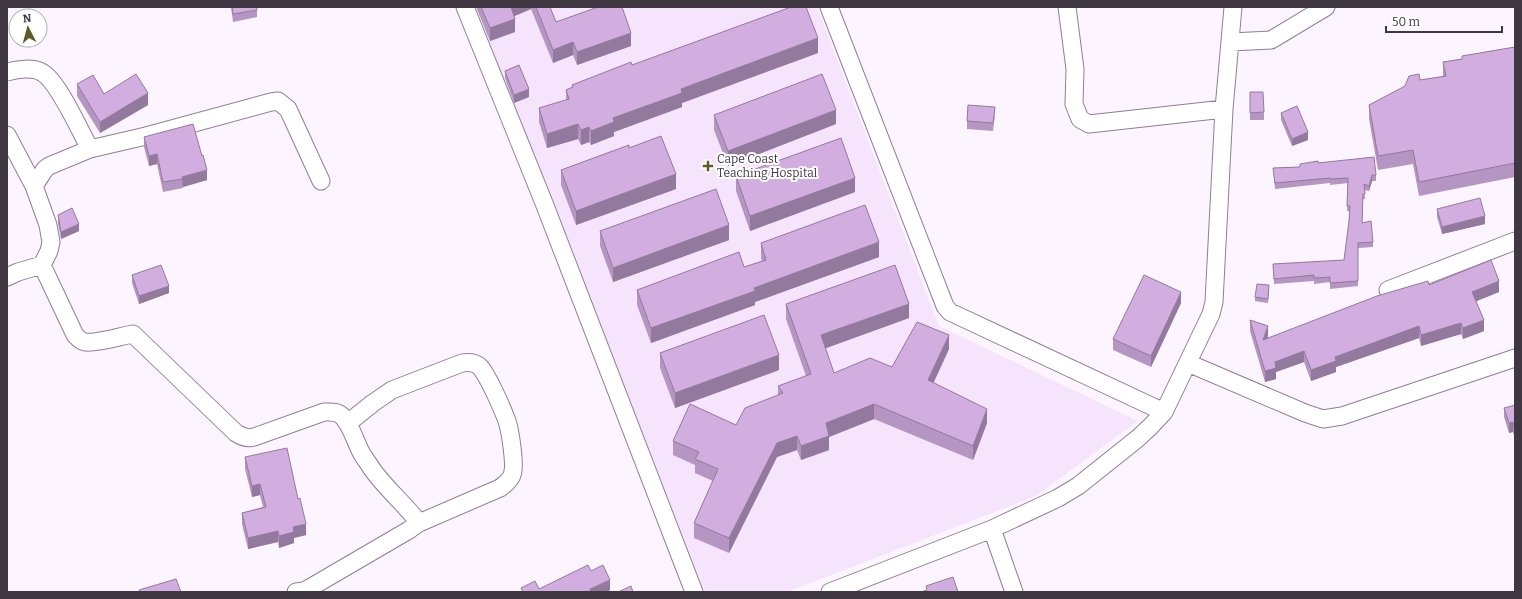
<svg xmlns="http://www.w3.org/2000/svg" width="1522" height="599" font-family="Bitter,serif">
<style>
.built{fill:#f6e4fd}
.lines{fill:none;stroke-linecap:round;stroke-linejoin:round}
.minor-casing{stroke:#8f7e96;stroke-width:19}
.minor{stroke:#fff;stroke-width:17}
.wall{fill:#b595c1}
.shaded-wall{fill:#93799d}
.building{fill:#d2ade0;stroke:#93799d}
.poi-dot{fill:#5d5b28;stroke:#fff;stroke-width:1.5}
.labels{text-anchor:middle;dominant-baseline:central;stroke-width:4;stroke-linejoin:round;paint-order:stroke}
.poi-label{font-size:12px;fill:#3f3842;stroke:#fff;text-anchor:start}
</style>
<rect width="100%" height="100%" fill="#fcf5ff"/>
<path class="built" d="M476,7H817L939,326L1138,421L1036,496L787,592H705Z"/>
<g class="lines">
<g class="minor-casing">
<path id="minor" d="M465,7L544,203L694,592
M829,7L945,306L950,312L1164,412
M1067,7L1075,69L1074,104L1080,119L1089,124L1224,109
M1231,42L1271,40L1326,7
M7,72C17,69 34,67 43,73C59,83 80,131 90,149
M7,135L34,186L48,225L51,242L49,251L42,265L18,272L7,277
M34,186L45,169L49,166L90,149L146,136L271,102L278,101L288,109L321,181
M42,265L75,335C78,338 80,341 85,342C96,344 121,336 133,334L236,433C242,437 247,439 254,437L324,412C331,412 337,411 342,416C352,426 355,442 362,454C365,459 369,464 372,469C386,489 405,504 419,523L409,530L313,586L304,591L296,592
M1388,290L1515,241
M1188,363L1305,413L1323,419L1342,416L1515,358
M348,423L373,403L392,390L462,363C468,362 474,362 479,366C487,373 503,410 507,421C510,430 516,466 512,475C510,481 505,484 500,488L419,523
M992,529L1014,592
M830,592L992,529L1058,498L1078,486L1137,439L1150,427L1164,412L1211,314L1214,302L1224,109L1233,7"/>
</g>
<use href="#minor" class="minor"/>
</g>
<path class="wall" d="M231,7H257V17L233,22Z
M476,7H550L556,22L631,46L577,65L573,55L553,63L531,9L514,16L515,32L490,41Z
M1515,47V177L1419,196L1413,164L1378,170L1369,119V105L1420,80L1443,76V62L1462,59V56Z
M818,53L682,103V107L614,132V136L591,145L589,142L581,145L578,139L547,148L539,122V108L566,100V90L572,88V85L632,65Z
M505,71L529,97L514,103L505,78Z
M77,84L104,94L148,105L100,133L77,96Z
M1250,92L1264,112V120H1250Z
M1281,113L1308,140L1292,146L1281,120Z
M714,115L836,124L728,166L714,130Z
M995,115L993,131L967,129V121Z
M144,137L207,180L183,187V188L163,192L157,164L149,166L144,147Z
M629,148L676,189L576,225L561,185V170Z
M1300,167L1376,175V181H1372L1369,191L1364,190L1365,199H1363L1362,223L1373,242V247L1358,248V286L1330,289V282L1314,284V281L1274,284L1273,264L1344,260L1349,221L1350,211H1347L1348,183L1330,185V183L1275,189L1273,168Z
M736,176L855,192L750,231L736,191Z
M1437,209L1485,224L1442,234L1437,217Z
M58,215L79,231L61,239L58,223Z
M600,231L729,240L613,282L600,246Z
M761,243L879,257L755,302V305L651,343L637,305V290L744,267L762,261L761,258Z
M132,275L169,293L139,304L132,283Z
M1429,285L1499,292L1476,301L1484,331L1463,339L1461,334L1421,346L1419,338L1336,367V372L1311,381L1304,362L1276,372V379L1265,382L1250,331V320L1268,337L1267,338Z
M1269,289L1268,303L1255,301V297Z
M1181,303L1151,367L1113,350V339Z
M786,304L909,318L825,348L834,373L892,367L949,349L933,383L987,423L973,460L874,419L829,437V450L801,460L797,450L777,457L729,553L694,538V523L713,481L695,473V465L673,455V441L736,425L778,395V386L806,376L786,319Z
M660,353L779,370L675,408L660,368Z
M1515,405V440L1513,432L1509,433L1504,417V408Z
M245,457L306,535L294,538V543L279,548L278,542L248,549L242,524V513L263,507L260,495L252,497L245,469Z"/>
<path class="shaded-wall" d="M510,7H531V9L510,18Z
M515,19V32L490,41V28Z
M631,33V46L577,65V52Z
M818,38V53L682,103V107L614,132V136L591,145V131L613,118L681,89Z
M573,42V55L553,63V50Z
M529,89V97L514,103V95Z
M148,93V105L100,133V122Z
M836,110V124L728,166V151Z
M578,124V139L547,148V134Z
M589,127V142L581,145V130Z
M1308,132V140L1292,146V139Z
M157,154V164L149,166V156Z
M207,170V180L183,187L182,177Z
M676,174V189L576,225V211Z
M1372,175V181L1369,191V186Z
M855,178V192L750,231V216Z
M1485,216V224L1442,234V227Z
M79,224V231L61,239V232Z
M729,225V240L613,282V268Z
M879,242V257L755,302V305L651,343V328L754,288Z
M1499,281V292L1472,303V292Z
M169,286V293L139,304V296Z
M1181,292V303L1151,367V356Z
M909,304V318L821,350V335Z
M1484,320V331L1463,339V328Z
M1461,323V334L1421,346V335Z
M1268,326V337L1263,351V340Z
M1419,326V338L1336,367V372L1311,381V370L1335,357Z
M949,335V349L928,395V380Z
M1304,351V362L1276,372V379L1265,382V371L1275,362Z
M779,355V370L675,408V393Z
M874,404V419L829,437V450L801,460V446L826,423Z
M987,409V423L973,460V446Z
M1513,422V432L1509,433V423Z
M797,436V450L777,457L729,553V538L777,443Z
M260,484V495L252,497V486Z
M306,524V535L294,538V543L279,548V536L293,527Z
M278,531V542L248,549V538Z
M610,580V590L607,592H590V589Z"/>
<path class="building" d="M232,7H257V10L233,14Z
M481,7H511L515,19L490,28Z
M536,7H550L556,22L598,7H622L631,33L577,52L573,42L553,50Z
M791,7H806L818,38L681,89L682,93L613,118L614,122L591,131L589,127L581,130L578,124L547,134L539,108L569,99L566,90L573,87L572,85L631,62L632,65Z
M1515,47V163L1419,182L1413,150L1378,156L1369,105L1405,86L1409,76L1419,74L1420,80L1446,76L1443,62L1462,59V56Z
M519,65L529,89L514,95L505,71Z
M136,74L148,93L100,122L77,84L93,75L104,94Z
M822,74L836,110L728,151L714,115Z
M1250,92H1263L1264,112L1250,113Z
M968,105L995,107L993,123L967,121Z
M1297,106L1308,132L1292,139L1281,113Z
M193,124L202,156L203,155L207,170L182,177L183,179L163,182L157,154L149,156L144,137Z
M661,136L676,174L576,211L561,170L629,145V148Z
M841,138L855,178L750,216L736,176Z
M1374,157L1376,175H1372L1369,186L1364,184L1365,194H1363L1362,223L1371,221L1373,242L1358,243V281L1330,283V277L1314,278V275L1274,279L1273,264L1344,260L1349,221L1350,206H1347L1348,178L1330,179V178L1275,183L1273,168L1300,167V164L1318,161V163Z
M716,189L729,225L613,268L600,231Z
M1480,198L1485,216L1442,227L1437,209Z
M865,205L879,242L754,288L755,291L651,328L637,290L739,252L744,267L766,260L761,243Z
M72,208L79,224L61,232L58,215Z
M1491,260L1499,281L1472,292L1484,320L1463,328L1461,323L1421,335L1419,326L1335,357L1336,361L1311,370L1304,351L1275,362L1276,368L1265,371L1250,320L1268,326L1263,340L1377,296L1428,281L1429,285Z
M161,265L169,286L139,296L132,275Z
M895,265L909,304L821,335L834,373L870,358L892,367L917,322L949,335L928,380L987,409L973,446L874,404L826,423L829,436L801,446L797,436L777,443L729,538L694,523L718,469L695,459L699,452L673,441L690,404L736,425L745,408L783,393L778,386L811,374L786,304Z
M1144,275L1181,292L1151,356L1113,339Z
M1257,284L1269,285L1268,299L1255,297Z
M764,315L779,355L675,393L660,353Z
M1515,405V431L1513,422L1509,423L1504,408Z
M287,448L298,499L300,498L306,524L293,527L294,532L279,536L278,531L248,538L242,513L266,507L260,484L252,486L245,457Z
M588,565L591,571L603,565L610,580L590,589L591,592H523L521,588L535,581L539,589Z
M953,577L958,592H921L927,590L926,586Z
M176,579L181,592H140L139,590Z
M631,586L633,592H618Z"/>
<path class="poi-dot" d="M706 160h4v4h4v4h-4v4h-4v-4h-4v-4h4z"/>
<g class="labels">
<g class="poi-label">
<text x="717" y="159">Cape Coast<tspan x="717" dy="14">Teaching Hospital</tspan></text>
</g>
</g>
<rect width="1522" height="599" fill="none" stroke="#3f3842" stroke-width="16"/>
<g transform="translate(28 28) rotate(354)"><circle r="19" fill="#ffffff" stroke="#b2afb3"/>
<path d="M0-3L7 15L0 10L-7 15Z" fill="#5d5b28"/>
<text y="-6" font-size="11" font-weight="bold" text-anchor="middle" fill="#3f3842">N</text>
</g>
<path d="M1386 26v6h116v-6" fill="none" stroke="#3f3842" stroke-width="2"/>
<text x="1392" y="26" font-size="12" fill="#3f3842" stroke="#ffffff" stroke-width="3" paint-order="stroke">50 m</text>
</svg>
